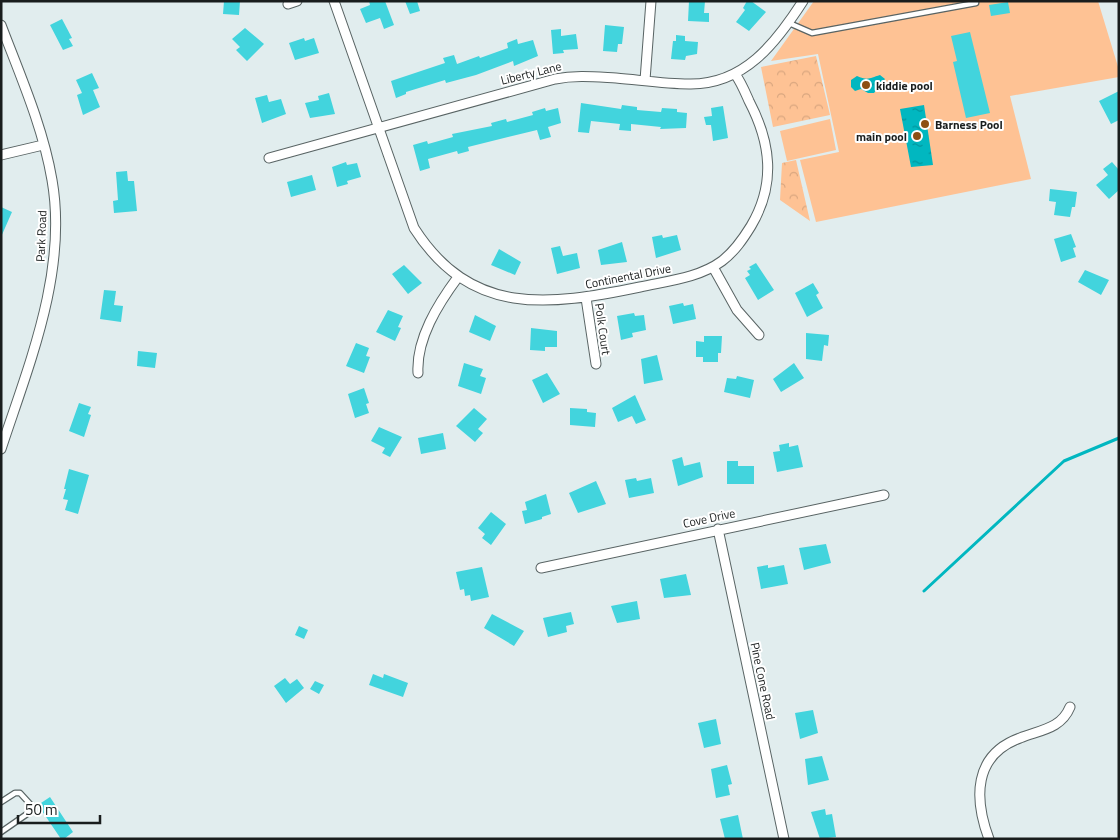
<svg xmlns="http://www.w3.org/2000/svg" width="1120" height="840" font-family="'Titillium Web',sans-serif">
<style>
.green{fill:#fec294}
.park{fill:url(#park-crowns)}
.water{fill:url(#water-ripples)}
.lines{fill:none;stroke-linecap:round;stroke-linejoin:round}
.stream{stroke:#01b7c0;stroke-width:3}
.building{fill:#42d4dd}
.service-casing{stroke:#596464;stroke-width:7}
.minor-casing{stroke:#596464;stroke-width:11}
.service{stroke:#fff;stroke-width:4.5}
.minor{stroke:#fff;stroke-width:9}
.poi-dot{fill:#8d4f13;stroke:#fff;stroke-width:2}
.labels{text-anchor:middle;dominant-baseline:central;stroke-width:4;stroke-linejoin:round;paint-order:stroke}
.street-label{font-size:12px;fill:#191d1d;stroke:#fff}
.poi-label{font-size:12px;font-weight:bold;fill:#191d1d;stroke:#fff;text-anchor:start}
</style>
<defs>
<pattern id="park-crowns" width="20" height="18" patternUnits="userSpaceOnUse" patternTransform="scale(1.25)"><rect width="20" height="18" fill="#fec294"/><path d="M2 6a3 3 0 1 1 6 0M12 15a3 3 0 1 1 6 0" fill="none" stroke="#d9a67f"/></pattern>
<pattern id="water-ripples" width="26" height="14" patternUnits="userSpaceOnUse" patternTransform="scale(1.25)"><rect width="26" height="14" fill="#01b7c0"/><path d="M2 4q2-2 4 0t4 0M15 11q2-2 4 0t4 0" fill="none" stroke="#02949b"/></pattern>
</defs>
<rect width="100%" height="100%" fill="#e1edee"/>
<path class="green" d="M814,1H1098L1119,70V77L1010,96L1031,179L816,222L800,160L839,152L818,54L771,61Z
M830,119L836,150L787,161L780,131Z"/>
<path class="park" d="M816,56L830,115L773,127L761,67Z
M796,160L810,221L780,200L782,163Z"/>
<path class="water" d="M880,75L885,79L874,93H868L861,89L855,91L851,87V80L857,76C868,81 870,78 880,75Z
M924,105L933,165L911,167L900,109Z"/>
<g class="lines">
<path class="stream" d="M924,591L1064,461L1119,438"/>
</g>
<path class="building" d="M224,1H240L239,15L223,14Z
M369,1H385L394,25L384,29L380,18L366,23L360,9L370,5Z
M405,1H417L420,11L410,14Z
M689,1H705L704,13H709V22L688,21Z
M747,1H751L766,12L749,31L736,22L745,10L743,8Z
M1008,2L1010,13L991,16L989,5Z
M62,19L72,38L69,39L73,46L63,50L50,25Z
M605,25L624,27L622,44H618L617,52L603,51Z
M245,28L264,44L247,61L236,50L240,47L232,39Z
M561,29V36L576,34L578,49L563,50L564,53L553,54L551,30Z
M970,32L990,113L966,118L953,62L957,61L951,36Z
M676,35L685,36V41L698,42L697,54L686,56L685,60L671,59L673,41H676Z
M304,38L305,41L314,38L319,53L295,60L289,43Z
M517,39L518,44L533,40L538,56L514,66L513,61L476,75L446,83L445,80L406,92V94L396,98L391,81L445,63L443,58L454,55L457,64L479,56L480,58L508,48L507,43Z
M92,73L99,88L93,90L100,107L83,115L77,95L82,93L76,80Z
M1119,91V120L1111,124L1099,101Z
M329,93L335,114L310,118L305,103L319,100L318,96Z
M267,95L269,102L281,99L286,114L262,123L255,98Z
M581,103L621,109L622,105L637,107V110L661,112L662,108L677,109V112L687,113L686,128L660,129L661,127L631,124V131L619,130L620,124L591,121L589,133L578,132Z
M723,106L728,138L713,141L711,125H706L704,117L712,116L711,108Z
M545,108L546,111L558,108L561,123L548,127L551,137L540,140L537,130L496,140L468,147L469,151L458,154L457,151L428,159L430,168L420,171L413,145L427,141L428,144L453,137L452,134L492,126L491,123L506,119L507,122L533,115L532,112Z
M346,162L347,165L357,163L361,177L347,181L348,184L337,187L332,167Z
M1112,162L1119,170V190L1109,199L1096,185L1108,175L1103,169Z
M127,171L128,181H134L137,211L114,213L113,201L118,200L116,172Z
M312,175L316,190L291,197L287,182Z
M1050,189L1077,192L1075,207H1072L1070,217L1054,215L1056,202L1049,201Z
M1,207L12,212L1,237Z
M1071,234L1076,247L1073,248L1076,257L1061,262L1054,239Z
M662,235L663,238L677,235L681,250L656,258L652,237Z
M622,242L627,262L601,265L598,250Z
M560,246L563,256L577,253L580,268L557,274L551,248Z
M499,249L521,262L515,275L491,265Z
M756,263L774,290L758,300L745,278L750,275L747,271L751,269L749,267Z
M404,265L422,283L408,294L392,274Z
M1085,270L1109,280L1101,295L1078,282Z
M813,283L819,293L816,295L823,308L807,317L795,293Z
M104,290L116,291L114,305L123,306L121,322L100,319Z
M683,303L684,306L693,304L696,319L673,324L669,306Z
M388,310L403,316L398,327L401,328L395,341L376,332Z
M634,313L635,316L644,315L646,330L632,333L633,337L621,340L617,316Z
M475,315L496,326L490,341L469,332Z
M531,328L557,331V347H545V351L530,350Z
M806,333L829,335L828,346L824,345L822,361L806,359Z
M704,336H722L721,353H718V362H703V357H696V341L704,342Z
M356,343L369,348L366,356L370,357L364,373L346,366Z
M138,351L157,353L155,368L137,366Z
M657,355L663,380L644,384L641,359Z
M464,363L483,369L480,376L486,378L481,394L458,386Z
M794,363L804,378L781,392L773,379Z
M547,373L560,394L543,403L532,380Z
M737,376L754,380L750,398L724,392L727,378L736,379Z
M364,388L369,403L366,404L369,413L355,418L348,394Z
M635,395L646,420L636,424L632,416L618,422L612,408Z
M79,403L91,407L88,414L91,415L84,437L69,431Z
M474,408L487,419L478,429L483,433L475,442L456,426Z
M570,408L587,409V412L596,413L595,427L570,425Z
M379,427L402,437L390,457L382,453L385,448L371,441Z
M443,433L446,449L421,454L418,438Z
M789,443V447L798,445L803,467L777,472L773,452L780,451L779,445Z
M682,457L684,466L700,462L703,477L678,486L672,460Z
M727,461H738V466H754V484H727Z
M69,469L89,475L78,514L65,510L68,500L63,499L66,489H64Z
M636,478L637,481L651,478L654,493L629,498L625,480Z
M596,481L606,504L578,513L569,493Z
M546,494L551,514L542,517V519L525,524L522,511L527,510L525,502Z
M491,512L506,524L491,545L482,538L485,534L478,528Z
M826,544L831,563L804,570L799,548Z
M768,565V568L784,565L788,584L761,589L757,567Z
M482,567L489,597L471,601L470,595L465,596L464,589L460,590L456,572Z
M686,574L691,595L664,598L660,579Z
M637,601L640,619L617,623L611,606Z
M571,612L574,624L566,626L567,632L548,637L543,618Z
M492,614L524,631L514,646L484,628Z
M299,626L308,630L304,639L295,635Z
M373,674L383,678L384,674L408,683L403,697L369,685Z
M285,678L290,684L297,679L304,688L286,703L274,686Z
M315,681L324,685L319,694L310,689Z
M813,710L818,733L800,739L795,713Z
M716,719L721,744L704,748L698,723Z
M822,756L829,780L808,785L805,759Z
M727,765L732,784L728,785L730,795L716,798L711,769Z
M50,797L73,832L64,839H61L38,805Z
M825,809L826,815L832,814L836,837L820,839L811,812Z
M738,815L743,839H725L720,819Z"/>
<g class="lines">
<g class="service-casing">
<path id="service" d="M789,23L812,33L976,3V1
M1,802L15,793H20L31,805L27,814L1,832"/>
</g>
<g class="minor-casing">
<path id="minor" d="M334,1L414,228C471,317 548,306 640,287C667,281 699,278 722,261C735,251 743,239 751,226C776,184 771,143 749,101C745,92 741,82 735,74
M288,4L297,1
M1,25C20,75 43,127 52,180C68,271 29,364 1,449
M645,80L651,1
M1,155L43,145
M269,158L555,79C576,75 596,77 616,78C640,80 665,84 689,84C744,85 776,43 803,1
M713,267L737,310L759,335
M586,298L596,364
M418,373C416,339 438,304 458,277
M718,529L784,839
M541,568L884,495
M989,839C974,799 973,755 1020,738C1040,730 1061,729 1070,707"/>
</g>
<use href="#service" class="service"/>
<use href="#minor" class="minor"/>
</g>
<g class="poi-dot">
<circle cx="866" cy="85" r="5"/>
<circle cx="925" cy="124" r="5"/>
<circle cx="917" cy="136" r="5"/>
</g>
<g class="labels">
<g class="street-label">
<text transform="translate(531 73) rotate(-14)">Liberty Lane</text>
<text transform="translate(41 236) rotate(-88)">Park Road</text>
<text transform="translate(628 276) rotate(-11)">Continental Drive</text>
<text transform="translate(603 329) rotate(82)">Polk Court</text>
<text transform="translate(709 518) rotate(-12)">Cove Drive</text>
<text transform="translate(763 681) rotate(78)">Pine Cone Road</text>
</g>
<g class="poi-label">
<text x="876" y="85">kiddie pool</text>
<text x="935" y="124">Barness Pool</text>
<text x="907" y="136" text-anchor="end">main pool</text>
</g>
</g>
<rect width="1120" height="840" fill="none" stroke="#191d1d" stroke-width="5"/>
<path d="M18 815v8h82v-8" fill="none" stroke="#191d1d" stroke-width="2.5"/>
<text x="25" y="815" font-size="15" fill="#191d1d" stroke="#ffffff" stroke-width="4" paint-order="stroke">50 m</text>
</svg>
